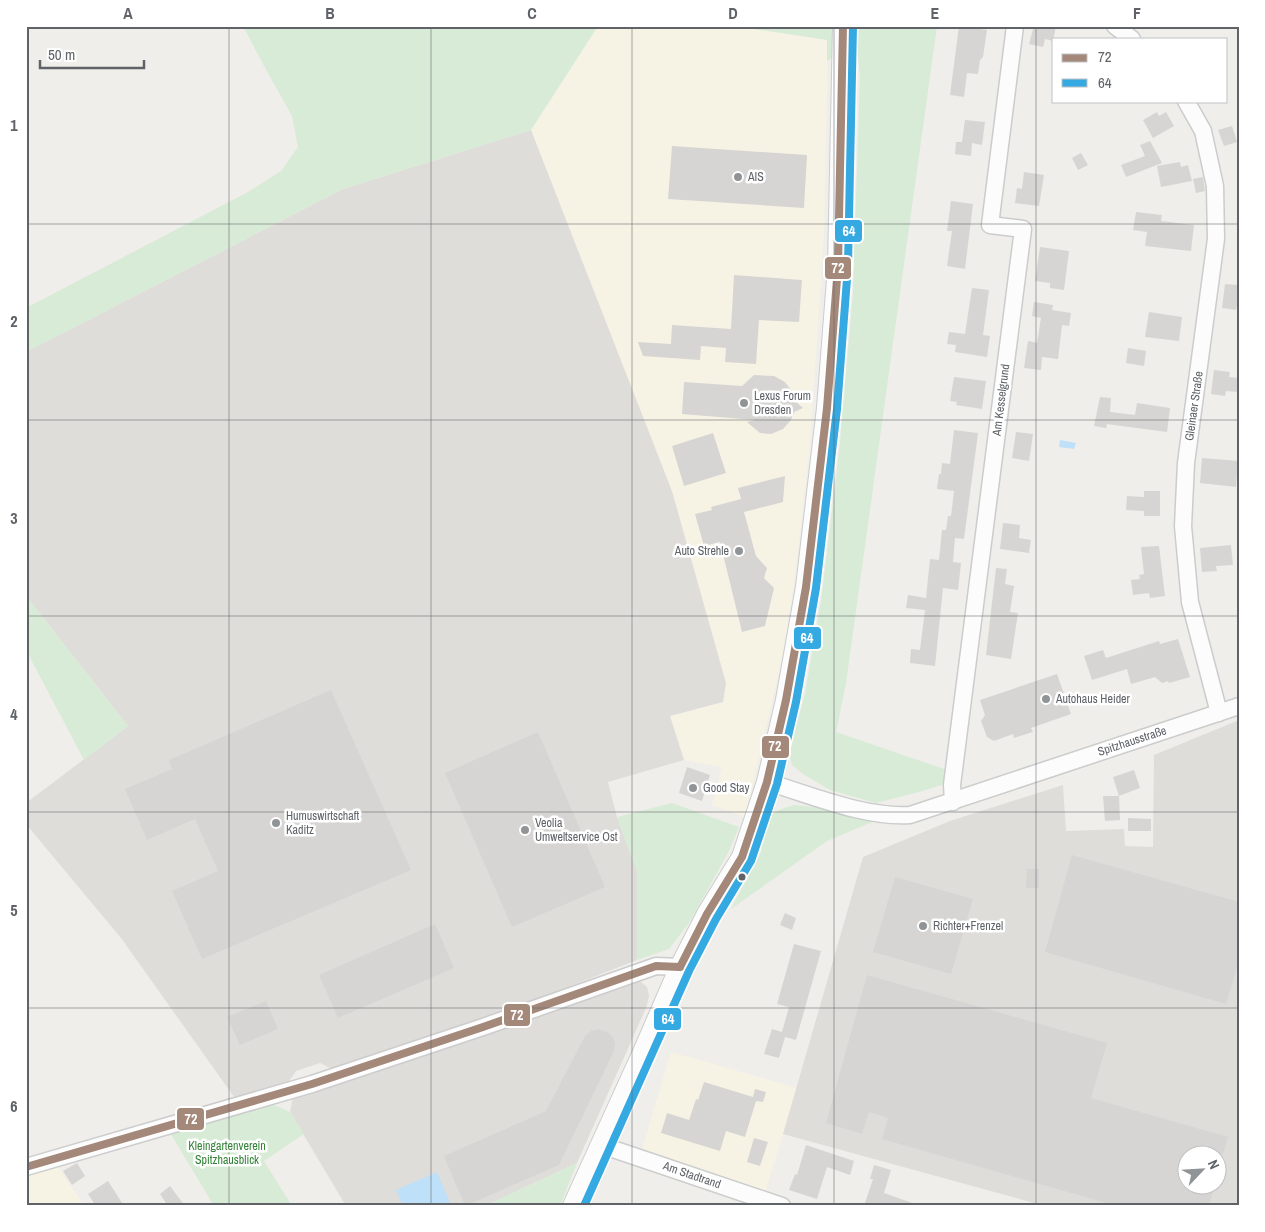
<svg xmlns="http://www.w3.org/2000/svg" width="1265" height="1232" font-family="'Archivo Narrow',sans-serif">
<style>
.commercial{fill:#f7f3e4}
.industrial{fill:#dfddda;fill-rule:evenodd}
.green{fill:#d8ebd6}
.water{fill:#bfe0f9}
.building{fill:#d6d5d3}
.lines{fill:none;stroke-linecap:round;stroke-linejoin:round}
.minor-casing{stroke:#cbcccc;stroke-width:19}
.tertiary-casing{stroke:#cbcccc;stroke-width:22}
.minor{stroke:#fdfcfc;stroke-width:16}
.tertiary{stroke:#fdfcfc;stroke-width:20}
.bus-1-casing{stroke:#fff;stroke-width:11}
.bus-2-casing{stroke:#fff;stroke-width:11}
.bus-1{stroke:#a4897a;stroke-width:8}
.bus-2{stroke:#35a9e1;stroke-width:8}
.grid{fill:none;stroke:#5f6368;stroke-width:1;stroke-opacity:0.55}
.poi-dot{fill:#919496;stroke:#fff;stroke-width:2}
.bus-dot{fill:#5f6368;stroke:#fff;stroke-width:2}
.labels{text-anchor:middle;dominant-baseline:central;stroke-width:5;stroke-linejoin:round;paint-order:stroke}
.poi-label{font-size:12px;fill:#5f6368;stroke:#fff;text-anchor:start}
.street-label{font-size:12px;fill:#5f6368;stroke:#fff}
.park-label{font-size:12px;fill:#348238;stroke:#fff}
.line-badge{stroke:#fff;stroke-width:2}
.badge-label{font-size:14px;text-anchor:middle;font-weight:bold;fill:#fff}
.neatline{fill:none;stroke:#5f6368;stroke-width:2}
.grid-label{font-size:16px;text-anchor:middle;font-weight:bold;fill:#5f6368}
</style>
<rect width="100%" height="100%" fill="#efeeea"/>
<path class="commercial" d="M598,26H735L828,40L824,234L810,443L794,584L782,659L745,817L712,805L722,767L684,760L670,716L723,702L726,683L671,491L531,130Z
M671,1052L797,1088L762,1203L637,1166Z
M57,1165L84,1206H26V1174Z"/>
<path class="industrial" d="M531,130L672,491L726,683L723,702L670,716L684,760L608,782L617,817L637,871V960L545,996L336,1071L320,1063L296,1071L286,1086L237,1101L121,938L26,824V803L128,726L26,596V352L343,189Z
M1239,720V1206H1045L783,1134L863,857L950,821L1063,785L1066,831L1124,829L1125,846L1153,847L1154,755ZM1188,1154H1218V1184H1188Z
M629,981L641,982L647,987L649,996L646,1008L577,1163L485,1206H346L290,1112L293,1096L325,1088Z"/>
<path class="green" d="M243,26H464L467,29L469,26H530L546,29L547,26H598L531,130L343,189L26,352V308L248,192L281,171L298,147L292,116L264,66Z
M735,26H837L838,53L827,61V40Z
M855,26H937L846,683L836,732L947,770L948,783L919,792L876,803L830,790L803,774L792,765L789,753L805,694L821,601L839,453L853,292L860,77Z
M26,596L128,726L84,760L26,650Z
M672,803L739,827L728,853L689,923L669,949L637,960V871L617,817Z
M794,805L814,807L875,821L827,841L731,909L762,850L758,842C764,817 770,812 794,805Z
M268,1102L290,1112L304,1134L264,1161L292,1206H214L169,1131Z
M577,1163L560,1206H485Z"/>
<path class="water" d="M1060,440L1076,443L1074,449L1059,447Z
M437,1172L451,1205L403,1206L396,1190Z"/>
<path class="building" d="M959,26L987,30L983,57L980,60L978,74L967,73L964,97L950,95Z
M1034,26H1056L1053,41L1045,39L1043,47L1029,44Z
M1157,112L1159,116L1166,112L1174,126L1153,138L1143,120Z
M965,120L985,122L982,145L972,143L971,156L955,154L956,142H962Z
M1232,126L1237,142L1224,146L1218,130Z
M1150,141L1162,163L1126,177L1121,165L1145,156L1140,145Z
M672,146L807,155L804,208L668,199Z
M1081,153L1088,165L1078,170L1072,158Z
M1180,162L1181,167L1188,165L1192,181L1161,187L1157,166Z
M1024,172L1044,175L1039,206L1015,203L1017,188L1022,189Z
M1203,177L1205,191L1196,193L1193,179Z
M951,201L973,204L965,269L947,266L952,231H947Z
M1136,212L1162,215L1161,221L1194,225L1191,251L1145,246L1147,232L1133,230Z
M1040,247L1069,251L1064,290L1050,288V283L1035,281Z
M734,275L802,280L799,322L759,320L756,364L725,362L726,348L701,346L700,360L643,356L638,342L671,344L672,325L731,329Z
M1225,284L1239,285V305H1237L1236,310L1222,308Z
M972,288L989,290L983,335L990,336L987,357L955,352L956,345L947,344L949,332L965,334Z
M1034,302L1053,305L1052,310L1071,313L1069,326L1062,325L1058,359L1042,357L1041,370L1024,368L1028,341L1037,343L1041,318L1032,316Z
M1149,312L1182,317L1179,341L1145,337Z
M1128,348L1146,351L1144,366L1126,363Z
M1214,370L1230,372L1229,377L1239,378V392L1226,391L1225,396L1211,394Z
M754,375L774,376L785,382L792,391L795,401L803,408L794,412L791,420L783,429L771,434L760,433L747,422L755,420L682,414L684,382L742,386Z
M954,377L986,381L982,409L956,405L957,402L950,401Z
M1100,397L1111,398L1110,412L1135,415L1137,403L1170,408L1167,432L1107,424L1106,428L1094,426Z
M954,430L978,433L964,539L955,538L953,562L961,563L958,590L943,588L935,666L910,663L911,649L920,650L925,610L906,608L908,595L926,598L930,559L939,560L942,530H946L948,516H951L954,491L937,489L939,474H941L942,463L950,464Z
M1016,432L1033,434L1029,461L1012,458Z
M713,433L726,473L684,486L672,446Z
M1202,458L1239,461V474H1237L1236,487L1200,483Z
M785,476L783,502L744,512L756,556L767,568L764,578L774,588L765,626L742,632L720,542L704,546L695,514L712,510L711,507L741,499L738,488Z
M1144,491H1160V516H1144V511L1126,510L1127,496L1144,497Z
M1003,523L1020,525L1019,538L1031,540L1029,553L1000,549Z
M1231,545L1233,565L1216,566L1217,571L1202,572L1200,548Z
M1159,546L1165,596L1150,598L1149,593L1133,595L1131,580L1140,579L1139,575L1144,574L1141,547Z
M996,568L1007,569L1005,584L1014,586L1010,612L1018,613L1011,659L986,655Z
M1178,639L1190,677L1169,683L1168,681L1162,683L1155,677L1131,684L1127,669L1092,680L1084,656L1103,650L1106,658L1159,641L1160,644Z
M1057,674L1071,714L1031,728L1033,732L1014,738L1013,734L994,741L987,737L981,721L985,715L980,700Z
M331,690L411,870L202,959L172,891L218,871L195,819L147,840L125,789L172,769L169,760Z
M538,732L605,887L512,927L445,773Z
M687,767L710,775L702,801L679,793Z
M1134,770L1140,788L1119,796L1113,777Z
M1103,796H1119L1120,820L1105,821Z
M1128,818L1151,819V831H1128Z
M1072,855L1239,902V961L1226,1004L1045,952Z
M1027,869H1039V888H1026Z
M895,877L973,899L951,974L873,952Z
M785,913L796,918L792,930L780,925Z
M435,924L454,968L338,1018L319,975Z
M794,944L821,951L796,1040L785,1037L779,1058L764,1054L772,1029L782,1032L789,1007L777,1004Z
M867,975L1107,1043L1091,1098L1228,1137L1223,1154H1188V1184H1215L1209,1206H1117L882,1139L888,1118L869,1112L862,1134L826,1123Z
M266,1001L278,1029L240,1045L227,1017Z
M598,1029L607,1032L612,1036L615,1043L614,1051L559,1165L465,1206L444,1156L546,1111L585,1036L591,1031Z
M704,1082L753,1097L755,1089L766,1092L763,1102L756,1101L745,1137L726,1131L720,1151L661,1133L667,1113L689,1120L696,1099L698,1100Z
M754,1138L768,1142L760,1166L747,1162Z
M806,1145L854,1161L850,1175L827,1167L817,1199L789,1190L795,1174L797,1175Z
M77,1163L85,1176L72,1185L63,1171Z
M874,1165L891,1170L884,1193L915,1204V1206H864L873,1179H870Z
M108,1181L124,1206H96L88,1194Z
M170,1186L185,1206H168L160,1194Z"/>
<g class="lines">
<g class="minor-casing">
<path id="minor" d="M1115,26L1132,39
M1186,101L1203,131L1215,186L1216,239L1186,463L1183,526L1190,602L1219,713
M767,782C811,795 865,818 910,815L1239,706
M953,802L952,785L1023,229L990,225L1015,26
M601,1145L782,1206
M26,1167L312,1084L483,1027L656,966L680,967"/>
</g>
<g class="tertiary-casing">
<path id="tertiary" d="M573,1206L644,1050L680,967L707,914L742,857L767,782L786,700L806,587L827,408L838,266L843,26"/>
</g>
<use href="#minor" class="minor"/>
<use href="#tertiary" class="tertiary"/>
<g class="bus-1-casing">
<path id="bus-1" d="M680,967L707,914L742,857L767,782L786,700L806,587L827,408L838,266L843,26
M26,1167L312,1084L483,1027L656,966L680,967"/>
</g>
<g class="bus-2-casing">
<path id="bus-2" d="M584,1206L689,971L716,919L751,861L777,784L796,702L816,588L837,409L848,266L853,26"/>
</g>
<use href="#bus-1" class="bus-1"/>
<use href="#bus-2" class="bus-2"/>
</g>
<path class="grid" d="M229,26V1206M431,26V1206M632,26V1206M834,26V1206M1036,26V1206M26,224H1239M26,420H1239M26,616H1239M26,812H1239M26,1008H1239"/>
<g class="poi-dot">
<circle cx="738" cy="177" r="5"/>
<circle cx="744" cy="403" r="5"/>
<circle cx="739" cy="551" r="5"/>
<circle cx="1046" cy="699" r="5"/>
<circle cx="693" cy="788" r="5"/>
<circle cx="276" cy="823" r="5"/>
<circle cx="525" cy="830" r="5"/>
<circle cx="923" cy="926" r="5"/>
</g>
<circle class="bus-dot" cx="742" cy="877" r="4.5"/>
<g class="labels">
<g class="poi-label">
<text x="748" y="177">AIS</text>
<text x="754" y="396">Lexus Forum<tspan x="754" dy="14">Dresden</tspan></text>
<text x="729" y="551" text-anchor="end">Auto Strehle</text>
<text x="1056" y="699">Autohaus Heider</text>
<text x="703" y="788">Good Stay</text>
<text x="286" y="816">Humuswirtschaft<tspan x="286" dy="14">Kaditz</tspan></text>
<text x="535" y="823">Veolia<tspan x="535" dy="14">Umweltservice Ost</tspan></text>
<text x="933" y="926">Richter+Frenzel</text>
</g>
<g class="street-label">
<text transform="translate(1001 400) rotate(-83)">Am Kesselgrund</text>
<text transform="translate(1194 406) rotate(-82)">Gleinaer Straße</text>
<text transform="translate(1132 741) rotate(-18)">Spitzhausstraße</text>
<text transform="translate(692 1175) rotate(19)">Am Stadtrand</text>
</g>
<g class="park-label">
<text x="227" y="1146">Kleingartenverein<tspan x="227" dy="14">Spitzhausblick</tspan></text>
</g>
</g>
<g class="line-badge">
<rect x="834" y="219" width="29" height="24" rx="5" fill="#35a9e1"/>
<rect x="824" y="256" width="28" height="24" rx="5" fill="#a4897a"/>
<rect x="793" y="626" width="29" height="24" rx="5" fill="#35a9e1"/>
<rect x="761" y="735" width="29" height="24" rx="5" fill="#a4897a"/>
<rect x="503" y="1003" width="28" height="24" rx="5" fill="#a4897a"/>
<rect x="653" y="1007" width="29" height="24" rx="5" fill="#35a9e1"/>
<rect x="176" y="1107" width="29" height="24" rx="5" fill="#a4897a"/>
</g>
<g class="badge-label">
<text x="849" y="236">64</text>
<text x="838" y="273">72</text>
<text x="807" y="643">64</text>
<text x="775" y="751">72</text>
<text x="517" y="1020">72</text>
<text x="668" y="1024">64</text>
<text x="191" y="1124">72</text>
</g>
<rect width="1265" height="1232" fill="none" stroke="#ffffff" stroke-width="55"/>
<rect x="1052" y="38" width="175" height="65" fill="#ffffff" stroke="#bfc1c3"/>
<rect x="1062" y="54" width="25" height="8" fill="#a4897a" stroke="#bfc1c3"/>
<text x="1098" y="62" font-size="15" fill="#5f6368">72</text>
<rect x="1062" y="79" width="25" height="8" fill="#35a9e1" stroke="#bfc1c3"/>
<text x="1098" y="88" font-size="15" fill="#5f6368">64</text>
<g transform="translate(1202 1170) rotate(65)"><circle r="24" fill="#ffffff" stroke="#bfc1c3"/>
<path d="M0-4L9 19L0 12L-9 19Z" fill="#919496"/>
<text y="-8" font-size="14" font-weight="bold" text-anchor="middle" fill="#5f6368">N</text>
</g>
<path d="M40 60v8h104v-8" fill="none" stroke="#5f6368" stroke-width="2.5"/>
<text x="48" y="60" font-size="15" fill="#5f6368" stroke="#ffffff" stroke-width="4" paint-order="stroke">50 m</text>
<rect x="28" y="28" width="1210" height="1176" class="neatline"/>
<g class="grid-label">
<text x="128" y="19">A</text>
<text x="330" y="19">B</text>
<text x="532" y="19">C</text>
<text x="733" y="19">D</text>
<text x="935" y="19">E</text>
<text x="1137" y="19">F</text>
<text x="14" y="131">1</text>
<text x="14" y="327">2</text>
<text x="14" y="524">3</text>
<text x="14" y="720">4</text>
<text x="14" y="916">5</text>
<text x="14" y="1112">6</text>
</g>
</svg>
